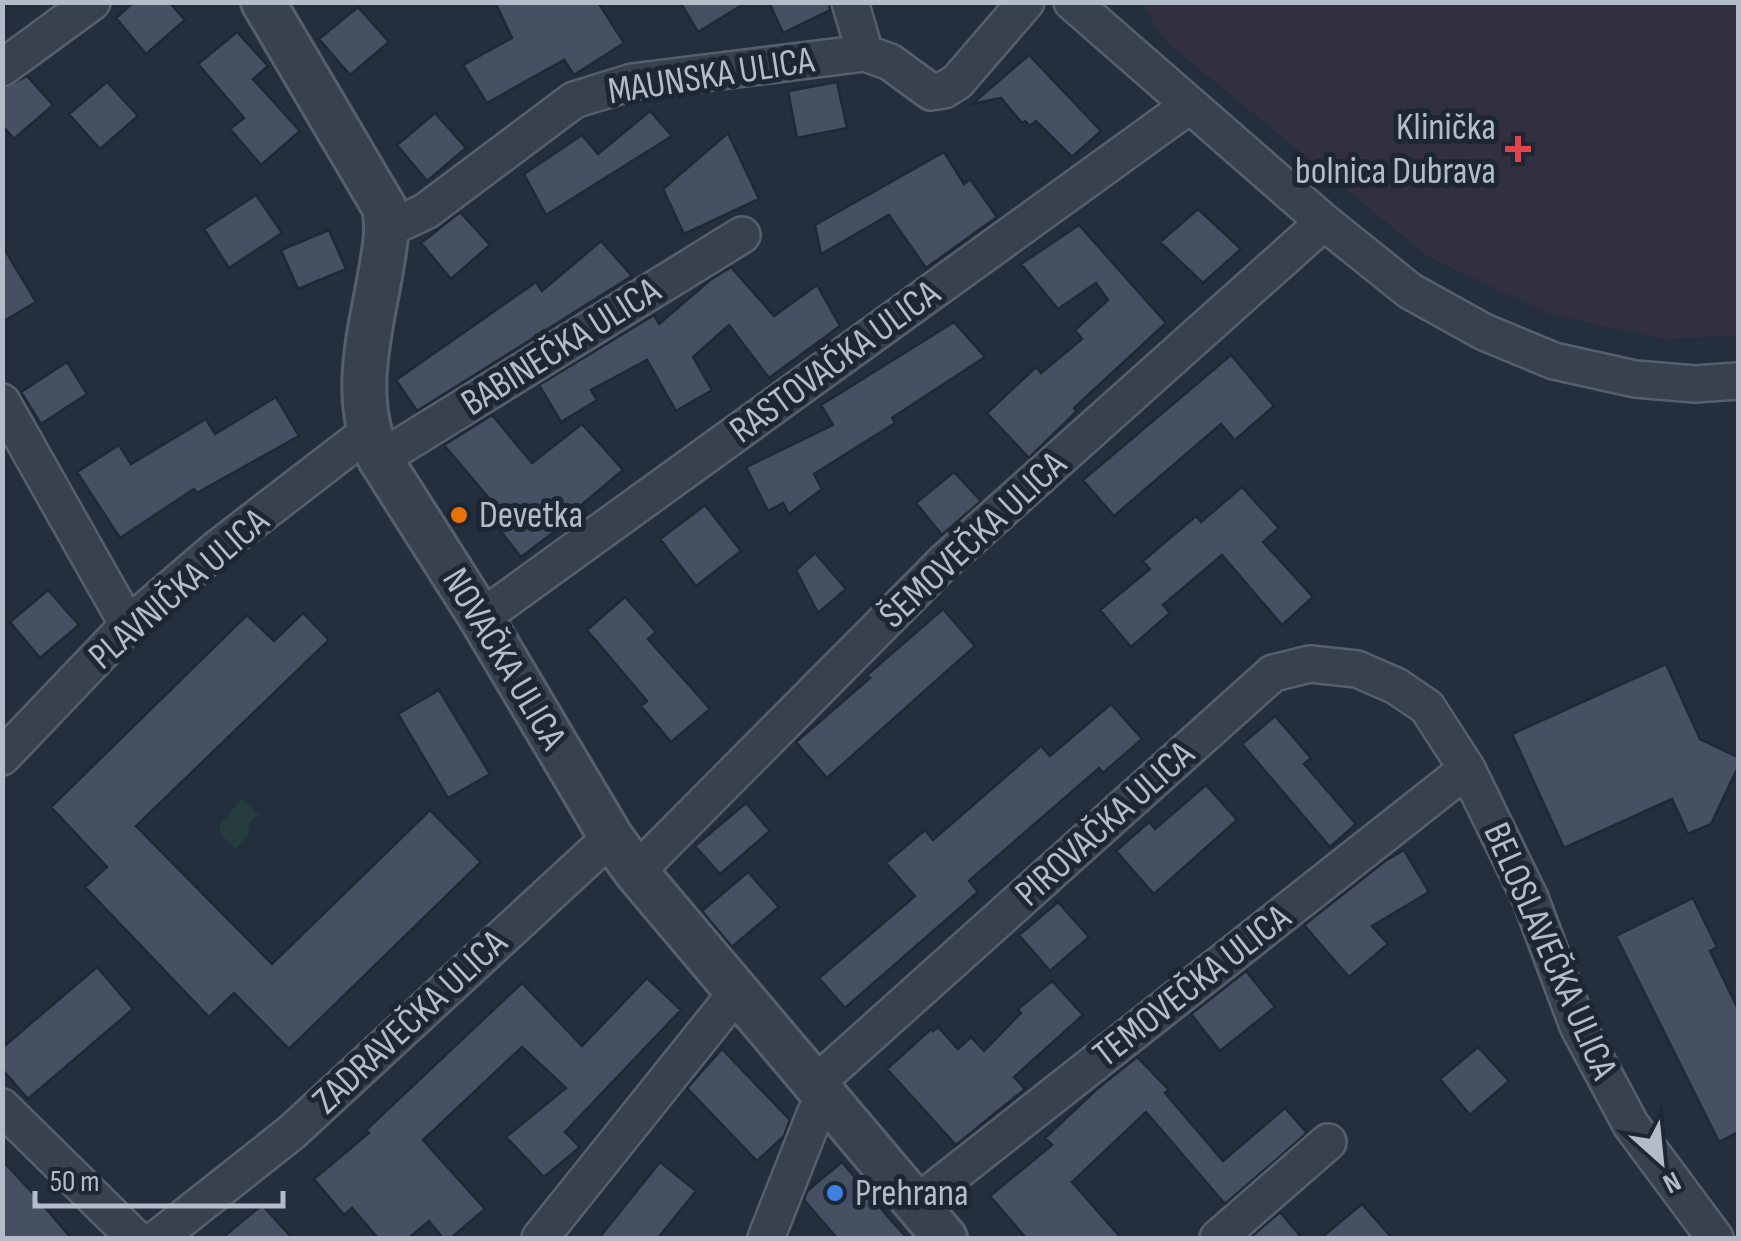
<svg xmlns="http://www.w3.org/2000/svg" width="1741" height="1241" font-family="'Sofia Sans Condensed',sans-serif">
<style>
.medical{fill:#32303f}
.green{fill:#263c3f}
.building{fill:#455162;stroke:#1f2835;stroke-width:2.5}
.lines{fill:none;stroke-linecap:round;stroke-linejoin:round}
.minor-casing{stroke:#565f6c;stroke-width:40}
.tertiary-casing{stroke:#565f6c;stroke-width:48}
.minor{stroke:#38414e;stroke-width:35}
.tertiary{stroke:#38414e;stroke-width:42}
.health-dot{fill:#e0444e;stroke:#1d2633;stroke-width:4}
.food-dot{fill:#e8710a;stroke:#1d2633;stroke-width:4}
.shop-dot{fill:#3f7fe0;stroke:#1d2633;stroke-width:4}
.labels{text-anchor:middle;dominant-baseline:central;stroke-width:10;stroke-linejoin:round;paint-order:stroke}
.street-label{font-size:38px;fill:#b4bcc9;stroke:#1d2633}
.poi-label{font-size:38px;fill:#b4bcc9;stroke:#1d2633;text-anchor:start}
</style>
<rect width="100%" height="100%" fill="#242f3e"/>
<path class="medical" d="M1141,3H1738V336L1663,339L1550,314L1429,257L1165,41Z"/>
<path class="green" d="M242,798L259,814L249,822L248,837L235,849L220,833V825Z"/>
<path class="building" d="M134,2H169L185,20L146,54L116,18Z
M495,2H598L624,43L574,75L564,60L487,103L463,65L512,38Z
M680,2H747L698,32Z
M769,2H829L830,10L783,33Z
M358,7L389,42L350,75L319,39Z
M237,32L268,66L253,79L300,131L261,165L230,129L244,118L198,64Z
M1029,55L1101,131L1072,157L1036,121L1030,126L1025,121L1022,123L1001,98L972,104Z
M27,76L53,105L14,139L2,125V89Z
M107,82L138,116L100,149L69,114Z
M837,82L847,128L797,138L788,91Z
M650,111L672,136L546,215L524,174L582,135L598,154Z
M435,113L466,148L427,181L397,145Z
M728,133L759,199L684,234L663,189Z
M944,152L964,184L970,179L997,217L926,268L889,215L821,254L815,225Z
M256,195L282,233L229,268L204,229Z
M1198,209L1241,249L1203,283L1160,242Z
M460,212L490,245L451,279L421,243Z
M1079,225L1166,323L1074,408L1077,411L1029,458L987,413L1036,367L1041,373L1082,339L1075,330L1108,300L1096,283L1058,309L1021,264Z
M329,230L346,269L298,289L281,250Z
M601,241L632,276L417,411L396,380L536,282L542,291Z
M2,245L36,302L2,322Z
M731,267L774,316L817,285L840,326L769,378L729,325L693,357L712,390L676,411L647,360L591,390L597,400L561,422L539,385L654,315L659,324L710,280Z
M954,322L985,357L892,418L895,423L814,474L822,489L789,514L783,503L768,511L746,467L833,425L821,405Z
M1231,355L1274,406L1235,440L1221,424L1114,516L1083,480Z
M67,362L87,394L41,424L21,392Z
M276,397L299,436L197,493L194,489L120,538L77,472L119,445L131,464L206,419L215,434Z
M492,415L532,463L582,424L623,470L572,513L575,516L521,557L479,504L488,497L444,445Z
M954,472L981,501L942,535L916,503Z
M1242,487L1279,528L1263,542L1313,597L1282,625L1222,555L1163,605L1170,613L1131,647L1100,610L1150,569L1143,561L1196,516L1201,522Z
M705,505L741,551L696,586L660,539Z
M815,553L846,589L818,613L796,570Z
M48,590L79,625L40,658L10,622Z
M625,597L656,632L648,639L710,709L671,742L641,706L647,701L587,630Z
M943,609L975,646L827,778L796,742L870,678L867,675Z
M303,613L329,640L136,826L272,964L430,810L481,862L289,1049L234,993L209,1017L85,887L107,867L51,807L247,615L274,641Z
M1666,664L1700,739L1738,757V767L1711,824L1688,834L1672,799L1564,848L1512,734Z
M439,690L490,774L448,798L398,714Z
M1111,704L1142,739L1103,773L1099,768L969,881L978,892L845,1008L819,978L915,896L886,863L925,830L933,840L1041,746L1050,756Z
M1275,716L1311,758L1304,764L1356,824L1330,847L1242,744Z
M1206,785L1237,820L1154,894L1116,851L1149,822L1155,829Z
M746,803L770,831L720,874L695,846Z
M1404,850L1429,892L1372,926L1388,944L1349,977L1304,925L1385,861Z
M748,872L779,907L732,947L702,911Z
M1693,898L1717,947L1710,951L1738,1009V1132L1719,1142L1616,936Z
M1058,902L1089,937L1050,971L1019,935Z
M97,967L133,1009L28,1099L2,1069V1048Z
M1246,971L1275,1007L1220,1051L1191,1014Z
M647,978L681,1010L565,1132L580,1147L544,1177L506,1137L566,1088L522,1047L423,1140L485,1209L451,1238H443L429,1221L409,1238H378L352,1208L344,1215L314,1179L369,1133L366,1130L522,983L582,1046Z
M1052,981L1083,1015L1014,1077L1025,1089L956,1145L887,1069L931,1029L933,1031L938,1027L958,1049L971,1037L984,1051L1021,1013L1018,1009Z
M1478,1047L1509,1081L1470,1115L1440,1079Z
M722,1049L790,1120L784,1136L757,1161L687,1088Z
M1137,1057L1169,1090L1165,1093L1223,1161L1285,1108L1307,1133L1225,1204L1146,1112L1072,1182L1121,1238H1026L990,1196L1052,1145L1045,1138L1098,1088Z
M2,1160L37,1198L71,1238H2Z
M660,1162L696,1191L658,1238H599Z
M842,1162L888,1217L907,1238H837L804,1200L807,1191Z
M1362,1204L1392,1238H1321Z
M262,1205L292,1238H222Z
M1280,1212L1302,1238H1255L1252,1236Z"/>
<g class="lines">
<g class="minor-casing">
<path id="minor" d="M850,2L865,53
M1072,2L1324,222L1410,291L1484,332L1554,361L1635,379L1695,384L1738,381
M2,68L92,2
M388,229L426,211L574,100L632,82L865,53L890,62L931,92L944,90L957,82L1026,2
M2,402L128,625
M380,459L742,235
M481,618L1190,105
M2,757L128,625L219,547L367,433
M636,872L944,562L1324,222
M814,1085L1273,673L1310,664L1357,669L1396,686L1427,707L1467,769L1530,898L1578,1026L1631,1125L1715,1238
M2,1107L135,1238
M916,1204L1467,769
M158,1238L292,1132L611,837
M540,1238L737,992
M766,1238L815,1114L827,1099
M1218,1238L1328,1142"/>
</g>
<g class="tertiary-casing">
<path id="tertiary" d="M263,2L384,207C389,232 384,251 380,276C369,337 351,400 380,459L481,618L611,837L636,872L945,1238"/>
</g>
<use href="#minor" class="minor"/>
<use href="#tertiary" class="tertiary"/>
</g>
<path class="health-dot" d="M1513 134h10v10h10v10h-10v10h-10v-10h-10v-10h10z"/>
<circle class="food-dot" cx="459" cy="515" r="10"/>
<circle class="shop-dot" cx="835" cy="1193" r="10"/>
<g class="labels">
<g class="street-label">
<text transform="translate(711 76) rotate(-9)">MAUNSKA ULICA</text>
<text transform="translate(561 347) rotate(-32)">BABINEČKA ULICA</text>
<text transform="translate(835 362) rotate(-36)">RASTOVAČKA ULICA</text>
<text transform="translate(973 540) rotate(-43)">ŠEMOVEČKA ULICA</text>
<text transform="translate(179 589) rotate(-41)">PLAVNIČKA ULICA</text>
<text transform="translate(504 659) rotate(59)">NOVAČKA ULICA</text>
<text transform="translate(1105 824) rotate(-42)">PIROVAČKA ULICA</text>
<text transform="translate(1550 951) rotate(66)">BELOSLAVEČKA ULICA</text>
<text transform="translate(1192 986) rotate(-38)">TEMOVEČKA ULICA</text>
<text transform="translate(410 1022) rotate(-43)">ZADRAVEČKA ULICA</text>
</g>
<g class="poi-label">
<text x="1496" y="127" text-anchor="end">Klinička<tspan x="1496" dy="44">bolnica Dubrava</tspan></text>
<text x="479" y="515">Devetka</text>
<text x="855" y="1193">Prehrana</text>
</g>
</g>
<rect width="1741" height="1241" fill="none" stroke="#b4bcc9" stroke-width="10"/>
<g transform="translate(1661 1161) rotate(153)" stroke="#1d2633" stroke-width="8" paint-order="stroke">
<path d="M0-8L18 38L0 25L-18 38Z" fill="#b4bcc9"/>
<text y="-15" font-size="28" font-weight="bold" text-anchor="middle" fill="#b4bcc9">N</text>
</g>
<path d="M35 1191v15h248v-15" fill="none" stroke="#b4bcc9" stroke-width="5"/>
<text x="50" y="1191" font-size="30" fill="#b4bcc9" stroke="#1d2633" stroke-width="8" paint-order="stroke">50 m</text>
</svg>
